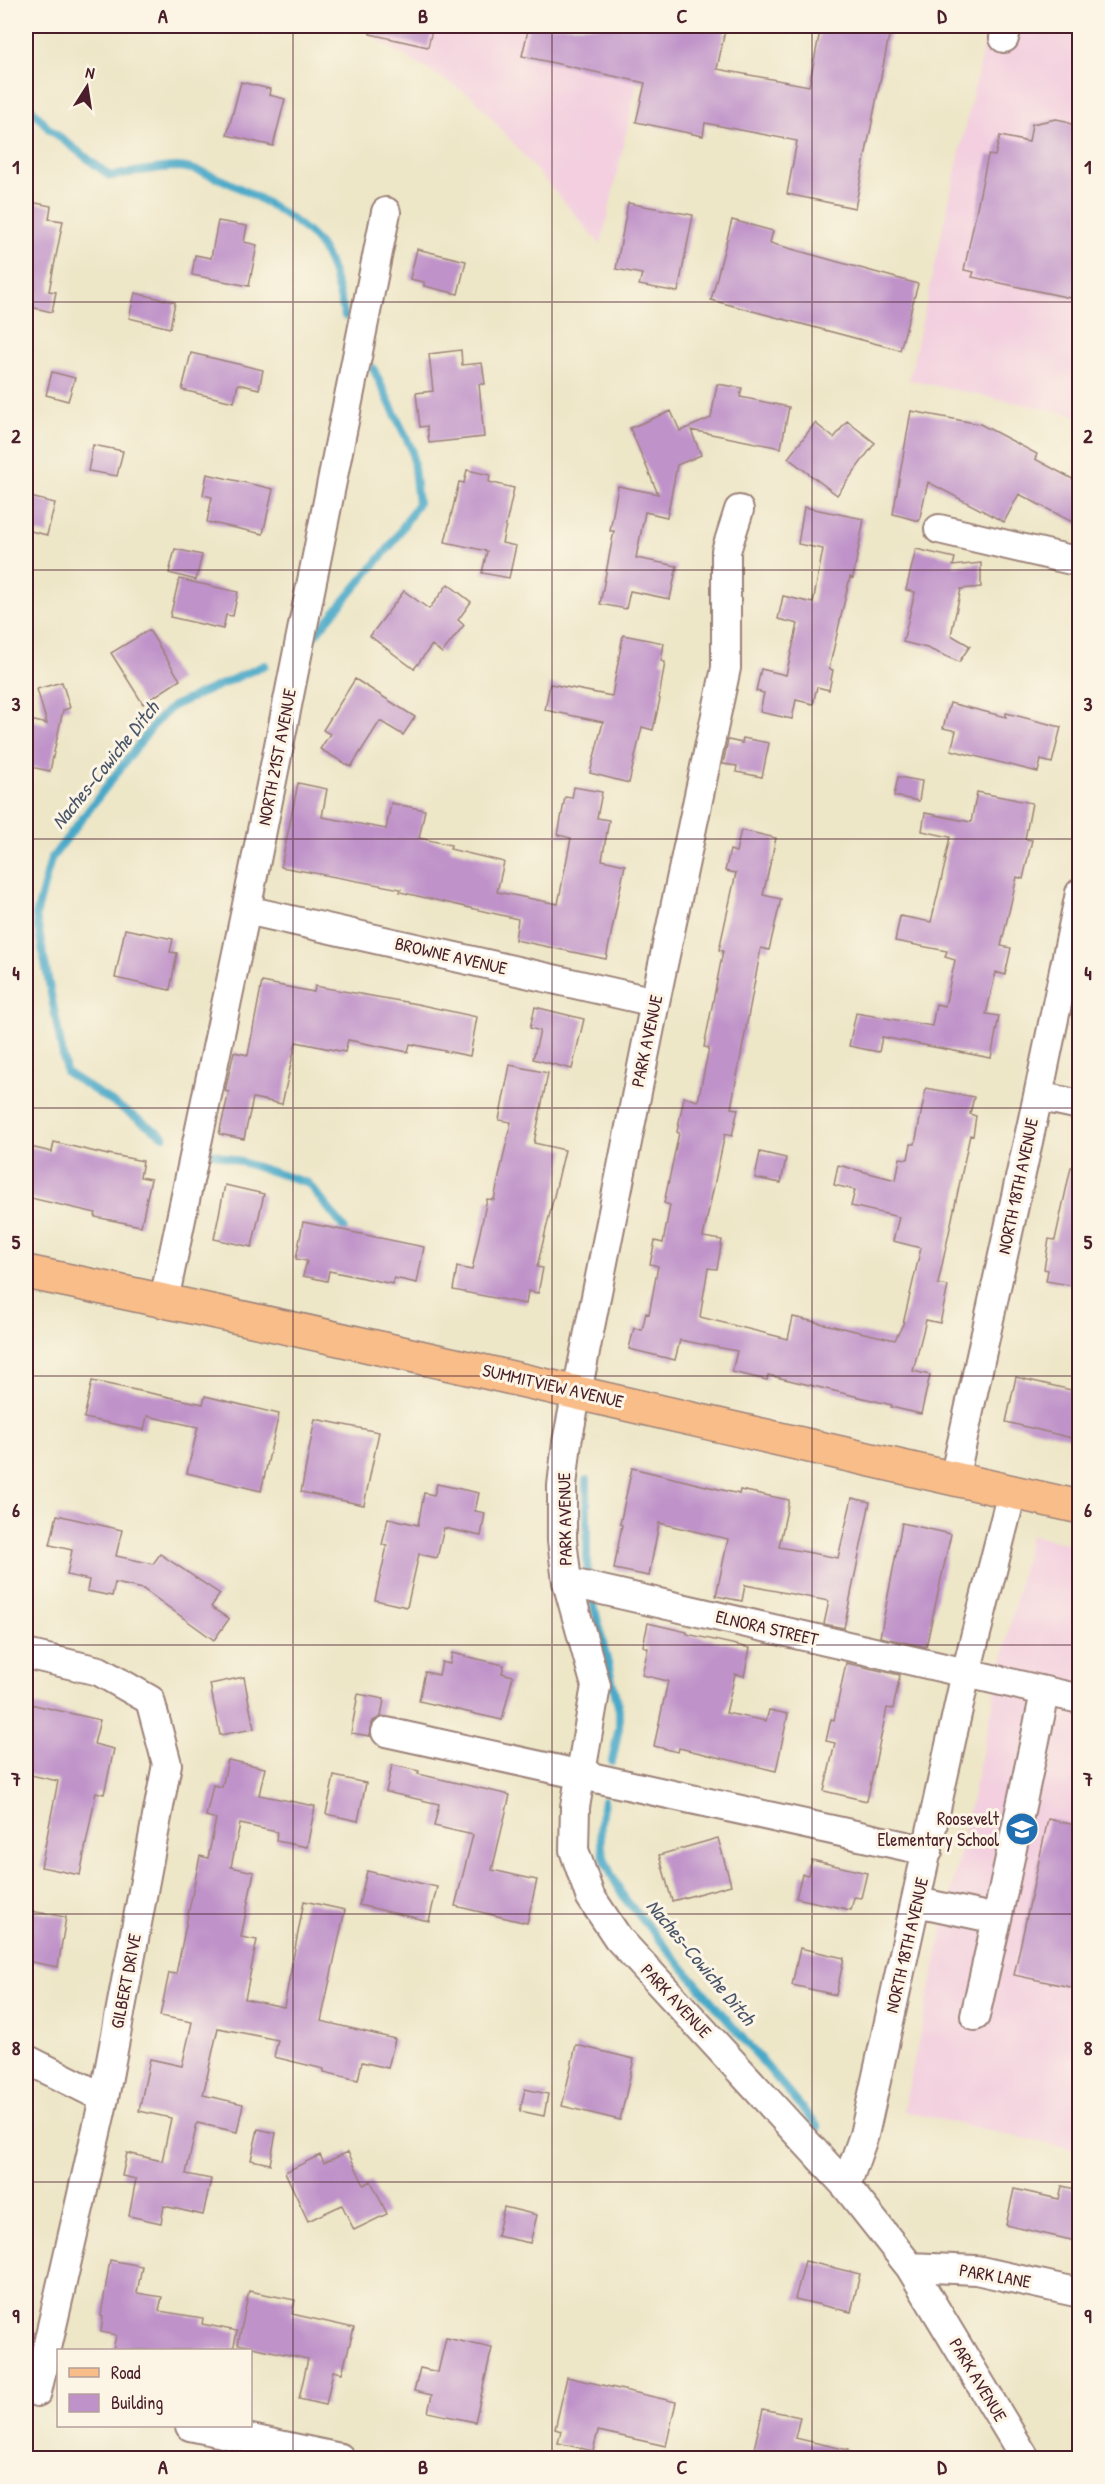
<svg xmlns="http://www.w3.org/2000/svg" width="1105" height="2484" font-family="'Patrick Hand',sans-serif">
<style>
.built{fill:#f3cfdf}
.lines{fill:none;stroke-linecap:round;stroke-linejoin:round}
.stream{stroke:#49a9c8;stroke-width:8}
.building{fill:#bf93c9}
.minor-casing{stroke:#9c8279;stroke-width:32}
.major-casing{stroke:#9c8279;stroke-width:36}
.minor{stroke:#fff;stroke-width:28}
.major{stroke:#f8bd89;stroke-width:33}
.grid{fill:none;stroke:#4a1f2b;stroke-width:1.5;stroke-opacity:0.55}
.labels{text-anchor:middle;stroke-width:6;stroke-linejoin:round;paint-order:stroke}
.street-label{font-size:18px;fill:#4a1f2b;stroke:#fcf5e5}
.poi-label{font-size:18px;fill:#4a1f2b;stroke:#fcf5e5;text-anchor:end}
.water-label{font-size:20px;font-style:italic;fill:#4a566a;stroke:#fcf5e5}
.neatline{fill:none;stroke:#4a1f2b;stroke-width:2}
.grid-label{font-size:20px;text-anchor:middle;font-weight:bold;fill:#4a1f2b}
</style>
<rect width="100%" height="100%" fill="#fcf5e5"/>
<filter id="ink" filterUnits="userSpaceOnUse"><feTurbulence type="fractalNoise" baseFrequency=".0167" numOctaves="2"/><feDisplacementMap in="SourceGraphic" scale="12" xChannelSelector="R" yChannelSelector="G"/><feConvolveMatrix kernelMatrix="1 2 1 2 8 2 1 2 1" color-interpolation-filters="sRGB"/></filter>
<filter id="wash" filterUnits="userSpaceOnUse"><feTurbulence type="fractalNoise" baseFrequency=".008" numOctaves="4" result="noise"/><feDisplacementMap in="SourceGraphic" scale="24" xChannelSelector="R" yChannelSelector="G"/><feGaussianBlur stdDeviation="1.35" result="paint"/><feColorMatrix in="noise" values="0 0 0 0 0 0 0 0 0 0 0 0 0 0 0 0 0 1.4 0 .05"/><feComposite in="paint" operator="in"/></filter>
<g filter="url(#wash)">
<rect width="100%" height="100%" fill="#ede6c7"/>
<path class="built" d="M355 26H650L601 245 473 97Z
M988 26H1079V416L909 380Z
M1030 1535 1079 1546V2151L903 2111Z"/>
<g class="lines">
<path class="stream" d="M26 102 48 128 110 176C132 173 156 167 178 167 212 168 298 216 318 243 333 263 338 292 345 316
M315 635 392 544 418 503 412 450 373 368
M164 1136 66 1072 36 916 51 859 156 722 173 706 265 665
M213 1153 308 1183 344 1228
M587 1480V1564L589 1581
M591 1593 619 1710V1727L612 1762
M604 1801C595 1846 603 1861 625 1899L818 2127"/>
</g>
<g id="blocks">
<path class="building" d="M371 26H433L428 47 370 34Z
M529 26H726L717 69 809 86 821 26H891L855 208 787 194 797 141 705 123 703 136 636 122 645 83 522 56Z
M241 82 270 89 269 95 285 99 273 146 227 135Z
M1056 119 1066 121 1080 130V300L972 277 974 272 964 270 988 155 995 156 1000 136 1029 142 1032 124Z
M26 201 51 206 49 219 63 221 49 291 56 292 52 312 26 306Z
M628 203 693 215 678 292 639 285 642 274 616 269Z
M732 220 773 231 770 243 918 284 900 350 711 300Z
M218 221 247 226 244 242 257 245 249 286 192 275 195 255 211 258Z
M417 249 466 261 458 294 424 286V282L410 279Z
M135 293 175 302 170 328 129 318Z
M461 350 462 365 482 363 485 384H479L484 437 429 443 427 426 420 427 416 393 433 391 429 354Z
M191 353 263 370 259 389 238 384 234 402 182 390Z
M52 372 75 378 68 401 46 395Z
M717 384 742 388 740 397 789 407 781 448 691 430 701 455 677 465 667 517 645 512 636 558 677 566 670 599 630 591 626 609 600 604 614 531H610L618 486 658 494 630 428 671 411 680 431 711 418Z
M911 411 980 424 1037 454 1035 459 1080 483V526L1019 494 1004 522 928 482 919 521 893 514Z
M847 421 875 443 837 495 788 458 815 423 834 438Z
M93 445 123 451 117 476 88 471Z
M467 470 490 475 489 482 514 488 502 543 516 546 509 578 482 573 487 551 445 542 459 482 464 483Z
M207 474 273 489 263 534 207 522 212 497 203 495Z
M26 496 55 503 47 535 26 530Z
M804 507 864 519 853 578 850 577 829 669 833 670 829 690 817 687 813 704 796 700 792 719 760 712 764 693 756 691 761 669 786 675 798 624 778 619 783 596 813 603 823 549 798 544Z
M175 549 202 555 196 580 169 573Z
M916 549 955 558 953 566 981 563V587L961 589 951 635 970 646 959 662 927 648 903 642 915 592 906 590Z
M179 579 238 592 233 616 226 615 223 629 170 617Z
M448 584 471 602 458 620 464 625 442 653 432 645 414 669 370 636 404 591 429 609Z
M149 630 180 680 143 704 111 653Z
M623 635 664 643 661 661 665 662 659 698 660 699 653 730 642 727 629 783 590 773 603 722 545 710 550 684 612 696Z
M355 679 415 717 403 735 380 721 351 767 320 749 330 734 323 730Z
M62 682 70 708 63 710 50 771 26 766V719L47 724 37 689Z
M950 703 1006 717V713L1061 727 1052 763 1041 760 1038 772 951 750 956 731 943 728Z
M743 738 769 743 762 777 736 772 737 766 723 764 728 740 742 743Z
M898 777 922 781 919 801 894 796Z
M298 783 327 789 322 817 386 829 391 803 425 810 419 838 451 845 450 849 504 862 497 892 558 904 571 838 558 835 565 797 572 798 574 787 602 792 597 818 609 820 602 860 625 865 606 959 515 940 518 919 400 892 401 889 281 867Z
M977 792 1032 803 1025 839 1032 840 1023 879 1017 877 1001 946 1011 948 1005 975 996 972 986 1014 999 1016 991 1058 882 1037 879 1052 849 1046 856 1013 932 1026 936 1004 945 1006 955 960 945 957 947 951 895 941 900 916 931 922 946 860H945L950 837 922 831 925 813 971 822Z
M741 830 776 838 763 895 781 899 769 950 761 948 731 1108 738 1109 732 1136 725 1134 703 1237 722 1240 717 1269 708 1268 700 1317 788 1339 793 1317 895 1340 903 1324 921 1248 893 1241 899 1217 851 1206 855 1190 834 1185 838 1165 896 1180 900 1158 908 1159 911 1144H915L926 1088 974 1097 970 1114 976 1116 973 1136 970 1135 938 1284 948 1286 940 1323 926 1320 913 1371 930 1375 921 1414 891 1407 892 1405 768 1375 767 1380 732 1372 737 1351 680 1340 675 1360 629 1349 634 1328 642 1330 646 1313 649 1314 658 1266 650 1264 655 1241 663 1243 670 1205 664 1203 679 1133 677 1132 684 1097 698 1101 709 1048 704 1047 723 951 719 950 736 873 725 871 730 850 736 852Z
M125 929 173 939 170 952 177 953 170 990 115 978Z
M262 982 314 992 315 986 417 1004 477 1017 470 1056 410 1044 408 1052 348 1040 345 1052 296 1042 282 1104 253 1098 244 1139 219 1134 229 1092 225 1091 234 1052 248 1055Z
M535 1007 584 1019 572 1069 533 1059 540 1031 530 1028Z
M510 1065 548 1073 534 1143 565 1150 537 1267 543 1268 538 1293 528 1291 526 1304 453 1290 457 1267 472 1270 487 1199 494 1200 511 1122 499 1120Z
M54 1142 108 1155V1154L143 1161 140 1177 151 1179 141 1226 95 1217 96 1213 26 1197V1146L52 1152Z
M760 1152 786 1158 781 1183 755 1178Z
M1071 1167H1080V1261L1075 1286 1046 1281 1048 1270 1044 1269 1049 1239 1055 1240Z
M225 1185 264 1194 252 1247 214 1239Z
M303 1222 424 1247 417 1283 394 1278 393 1284 329 1271 327 1281 303 1276 307 1261 296 1259Z
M1016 1377 1080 1392V1440L1006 1422Z
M92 1381 203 1404 205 1396 279 1414 261 1491 187 1473 198 1427 147 1416 144 1430 84 1418Z
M315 1419 379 1432 364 1505 301 1492Z
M632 1468 739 1494 740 1490 789 1500 779 1547 838 1558 852 1498 870 1502 844 1628 824 1624 829 1601 745 1585 742 1601 716 1596 728 1539 659 1523 649 1576 614 1569 622 1525 620 1524Z
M437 1484 479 1493 475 1511 485 1513 481 1536 444 1528 437 1558 419 1554 407 1607 375 1600 387 1546 382 1545 388 1518 418 1525 424 1493 434 1495Z
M57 1515 122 1530 116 1556 153 1564 160 1554 220 1594 211 1607 229 1619 214 1640 143 1589 115 1583 112 1596 87 1591 89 1580 67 1575 72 1550 50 1545Z
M902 1523 951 1534 926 1647 880 1637Z
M648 1623 687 1632V1634L750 1648 744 1676 735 1674 726 1713 766 1721 769 1710 788 1714 776 1771 679 1748 678 1752 654 1746 668 1681 642 1675 648 1648 643 1646Z
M452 1653 504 1665 502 1673 513 1676 502 1720 419 1701 425 1672 439 1675 442 1662 450 1664Z
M846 1663 900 1675 893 1709 887 1708 867 1801 824 1791 835 1743 826 1741 831 1719 834 1720Z
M244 1677 254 1729 220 1735 210 1684Z
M358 1694 384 1699 381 1717 373 1721 370 1728V1736L351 1733Z
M26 1703 100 1720 94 1744 114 1749 104 1794 96 1792 80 1875 41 1867 58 1781 26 1774Z
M228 1760 265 1768 259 1795 315 1806 307 1847 276 1841 277 1832 240 1824 231 1867 254 1872 241 1937 257 1940 245 1999 284 2007 304 1901 345 1910 321 2021 395 2039 388 2068 362 2062 358 2080 324 2072V2069L274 2057 278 2040 218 2028 203 2095 243 2104 237 2132 197 2123 186 2174 211 2179 203 2215 164 2206 161 2223 129 2216 136 2179 122 2176 127 2153 162 2161 171 2118 139 2111 150 2059 182 2066 192 2022 160 2016 169 1973 176 1974 200 1856 208 1858 216 1819 206 1816 213 1785 222 1787Z
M392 1765 419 1771 418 1774 510 1795 492 1870 537 1880 527 1923 455 1906 473 1835 434 1826 439 1804 386 1792Z
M334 1776 366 1783 358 1821 326 1814Z
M1048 1819 1080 1826V1989L1014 1975Z
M718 1838 731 1885 672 1901 659 1855Z
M812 1860 867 1873 861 1898 854 1897 851 1910 796 1898 802 1874 808 1875Z
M367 1871 437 1887 429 1921 359 1905Z
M30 1911 66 1917 58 1967 26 1961V1936Z
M800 1948 844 1958 836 1995 792 1985Z
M576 2045 634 2059 620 2120 562 2106Z
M525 2089 548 2094 544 2116 520 2111Z
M258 2129 276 2133 270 2164 251 2160Z
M348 2152 364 2185 371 2181 387 2214 354 2230 342 2205 308 2221 285 2172 320 2155 324 2163Z
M1062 2186 1080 2190V2242L1006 2225 1014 2189 1059 2199Z
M504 2207 537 2215 530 2243 497 2236Z
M110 2260 142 2266 137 2293 162 2297 159 2311 203 2318 202 2324 237 2331 233 2350H113L116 2335 101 2332 103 2317 101 2316Z
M805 2261 860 2274 851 2312 795 2299Z
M249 2291 295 2300 292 2314 354 2328 342 2373 333 2371 326 2405 299 2399 308 2359 238 2344Z
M446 2338 492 2348 475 2422 428 2412 432 2395 414 2391 420 2368 438 2372Z
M567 2377 676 2402 666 2446 598 2431 593 2451 558 2443 561 2431 555 2429Z
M763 2409 800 2417 795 2438 848 2450V2458H752Z"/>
</g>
</g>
<g filter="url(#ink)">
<use href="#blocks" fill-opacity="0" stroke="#9c8279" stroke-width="1.5"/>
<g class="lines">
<g class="minor-casing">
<path id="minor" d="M1004 38 1007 26
M739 510 726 551V668L655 1002 567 1442 562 1486V1540L567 1582 596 1686 575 1807 574 1850 590 1896 618 1938 846 2186 910 2267 1025 2458
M939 529 1080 562
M246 910 655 1002
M1038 1096 1080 1105
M164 1300 246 910 386 212
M954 1479 1038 1096 1080 893
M567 1582 1080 1699
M26 1654 99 1671 150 1700 167 1764 104 2098 37 2392
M386 1732 928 1851
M917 1902 997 1919 1045 1693
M975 2016 997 1919
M26 2059 104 2098
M846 2186 864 2135 966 1673 1012 1492
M910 2267 976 2270 1080 2293
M190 2426 340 2458"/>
</g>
<g class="major-casing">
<path id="major" d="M26 1272C378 1344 728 1429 1080 1507"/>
</g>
<use href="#minor" class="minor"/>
<use href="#major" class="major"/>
</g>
</g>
<path class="grid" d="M293 26V2458M552 26V2458M812 26V2458M26 302H1080M26 570H1080M26 839H1080M26 1108H1080M26 1376H1080M26 1645H1080M26 1914H1080M26 2182H1080"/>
<defs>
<g id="school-disc" transform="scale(1.725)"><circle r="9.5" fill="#1f6fb2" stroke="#fcf5e5"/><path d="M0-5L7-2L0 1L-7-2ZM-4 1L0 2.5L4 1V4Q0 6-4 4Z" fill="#fff"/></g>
</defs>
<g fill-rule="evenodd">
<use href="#school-disc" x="1022" y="1829"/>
</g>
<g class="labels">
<g class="street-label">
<text transform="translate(277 757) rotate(-79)" y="6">NORTH 21ST AVENUE</text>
<text transform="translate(451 956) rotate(13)" y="6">BROWNE AVENUE</text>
<text transform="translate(647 1041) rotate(-78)" y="6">PARK AVENUE</text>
<text transform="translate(1018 1186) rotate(-78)" y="6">NORTH 18TH AVENUE</text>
<text transform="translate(553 1386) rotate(13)" y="6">SUMMITVIEW AVENUE</text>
<text transform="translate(565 1519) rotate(-91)" y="6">PARK AVENUE</text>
<text transform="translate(767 1628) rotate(13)" y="6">ELNORA STREET</text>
<text transform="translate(907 1945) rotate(-77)" y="6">NORTH 18TH AVENUE</text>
<text transform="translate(126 1981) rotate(-79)" y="6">GILBERT DRIVE</text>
<text transform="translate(676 2001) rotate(47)" y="6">PARK AVENUE</text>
<text transform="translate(995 2276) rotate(10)" y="6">PARK LANE</text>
<text transform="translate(978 2380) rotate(59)" y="6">PARK AVENUE</text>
</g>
<g class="poi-label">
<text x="999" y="1825">Roosevelt<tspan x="999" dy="21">Elementary School</tspan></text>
</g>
<g class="water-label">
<text transform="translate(105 765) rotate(-51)" y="7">Naches-Cowiche Ditch</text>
<text transform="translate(701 1962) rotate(50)" y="7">Naches-Cowiche Ditch</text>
</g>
</g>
<rect width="1105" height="2484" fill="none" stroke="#fcf5e5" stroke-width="66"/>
<rect x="57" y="2349" width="195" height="78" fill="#fcf5e5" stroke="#b59f9b" stroke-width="1.5"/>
<rect x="69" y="2368" width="30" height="9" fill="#f8bd89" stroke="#b59f9b" stroke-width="1.5"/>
<text x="111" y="2379" font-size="18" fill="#4a1f2b">Road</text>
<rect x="69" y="2394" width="30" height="18" fill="#bf93c9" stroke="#b59f9b" stroke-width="1.5"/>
<text x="111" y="2409" font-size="18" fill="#4a1f2b">Building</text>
<g transform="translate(87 87) rotate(12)" stroke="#fcf5e5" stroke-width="4.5" paint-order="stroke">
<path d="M0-4.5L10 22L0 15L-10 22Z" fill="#4a1f2b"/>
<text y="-9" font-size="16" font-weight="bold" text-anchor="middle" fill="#4a1f2b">N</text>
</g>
<rect x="33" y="33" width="1039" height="2418" class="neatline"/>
<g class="grid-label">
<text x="163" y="23">A</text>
<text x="423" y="23">B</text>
<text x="682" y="23">C</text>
<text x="942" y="23">D</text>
<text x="16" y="174">1</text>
<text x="1088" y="174">1</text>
<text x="16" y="443">2</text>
<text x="1088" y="443">2</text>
<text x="16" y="711">3</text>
<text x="1088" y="711">3</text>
<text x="16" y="980">4</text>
<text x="1088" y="980">4</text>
<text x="16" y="1249">5</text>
<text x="1088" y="1249">5</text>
<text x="16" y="1517">6</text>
<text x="1088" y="1517">6</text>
<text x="16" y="1786">7</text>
<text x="1088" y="1786">7</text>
<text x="16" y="2055">8</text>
<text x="1088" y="2055">8</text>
<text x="16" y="2323">9</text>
<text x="1088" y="2323">9</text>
<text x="163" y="2474">A</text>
<text x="423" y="2474">B</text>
<text x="682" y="2474">C</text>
<text x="942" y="2474">D</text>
</g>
</svg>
